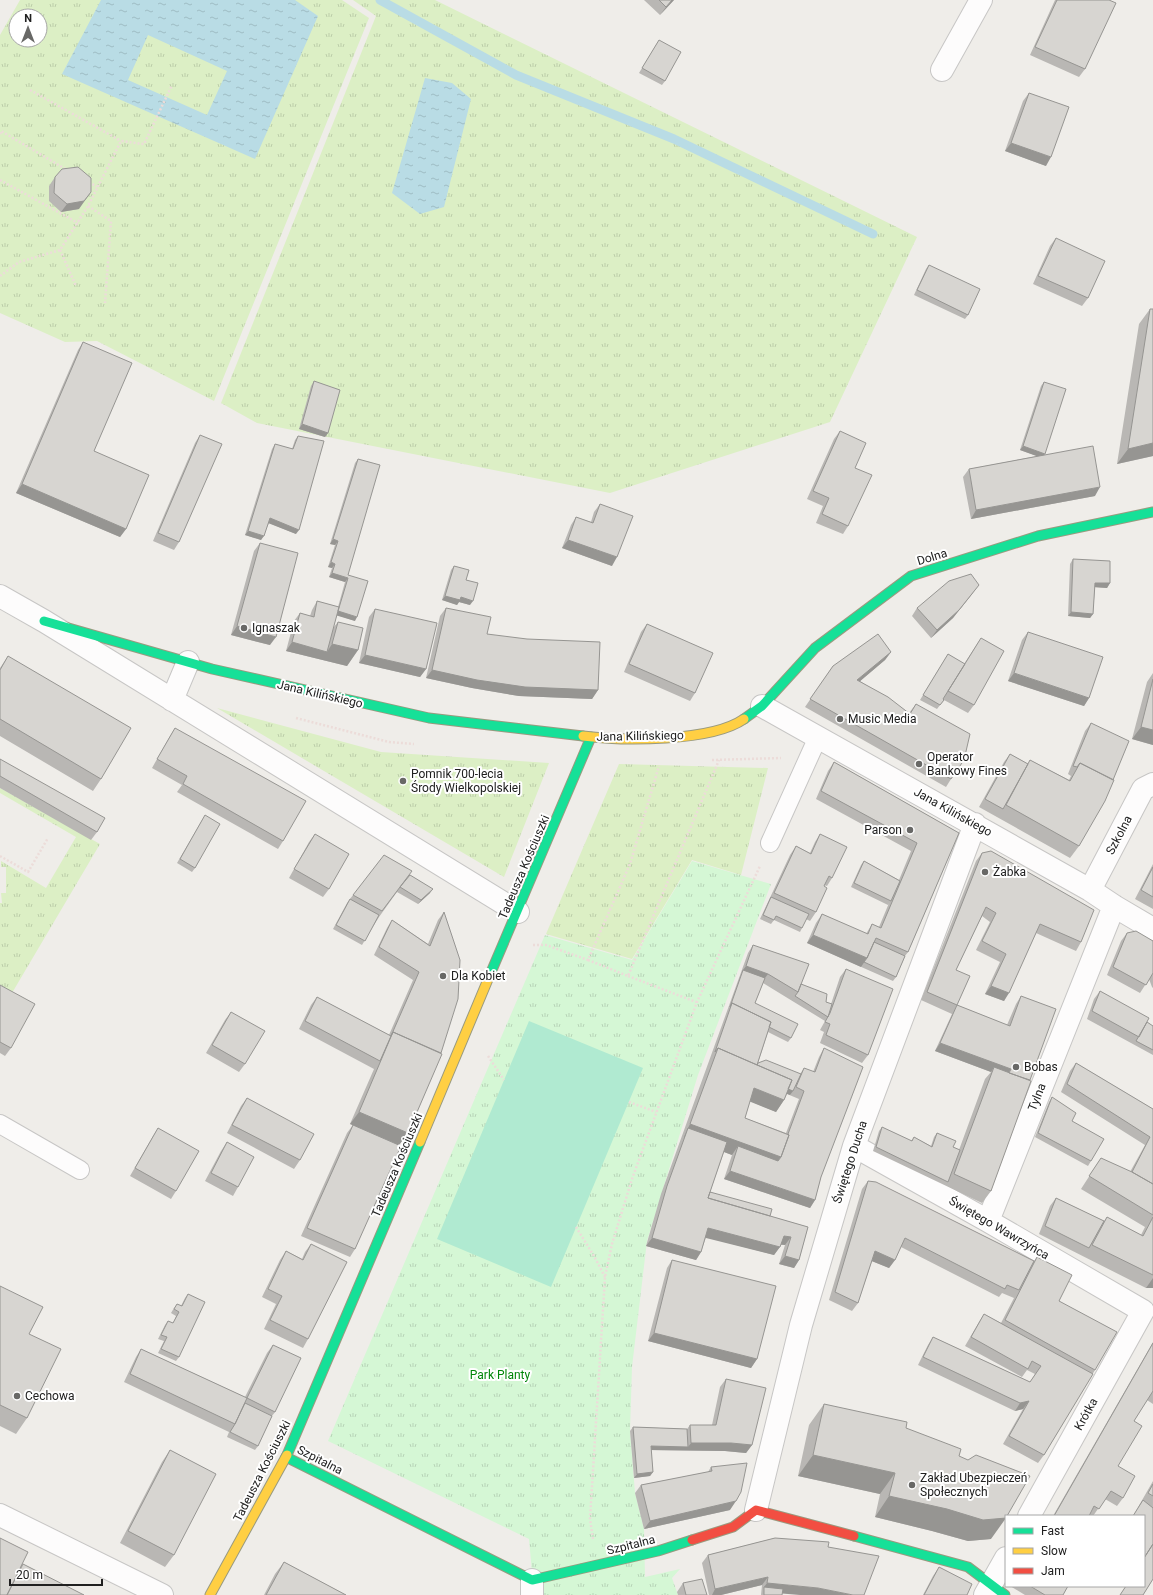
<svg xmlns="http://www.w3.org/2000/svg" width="1153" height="1595" font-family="Roboto,sans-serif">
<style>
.grass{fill:url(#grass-tufts);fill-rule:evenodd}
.park{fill:url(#park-tufts)}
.pitch{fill:#b0ead1}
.water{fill:url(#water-ripples);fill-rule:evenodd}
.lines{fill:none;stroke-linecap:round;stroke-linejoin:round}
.stream{stroke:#b9dce5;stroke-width:9}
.lane-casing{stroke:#c7c6c5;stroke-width:20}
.street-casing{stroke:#c7c6c5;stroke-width:24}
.fast-casing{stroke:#999a7f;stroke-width:11}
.slow-casing{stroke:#999a7f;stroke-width:11}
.jam-casing{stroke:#999a7f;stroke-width:11}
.path{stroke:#ecdcd9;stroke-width:2.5;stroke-dasharray:2 2;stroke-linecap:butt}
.lane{stroke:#fdfcfc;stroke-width:18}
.street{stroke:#fdfcfc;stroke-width:22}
.fast{stroke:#16e098;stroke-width:9}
.slow{stroke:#ffcf43;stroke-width:9}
.jam{stroke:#f24e42;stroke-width:9}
.wall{fill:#b9b7b4;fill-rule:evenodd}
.shaded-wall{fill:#969592}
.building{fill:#d7d5d1;stroke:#969592}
.poi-dot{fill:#686866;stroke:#fff;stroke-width:1.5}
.labels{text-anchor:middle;stroke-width:4;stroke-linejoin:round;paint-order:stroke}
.street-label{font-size:12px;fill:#202020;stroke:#fff}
.poi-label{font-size:12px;fill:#202020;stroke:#fff;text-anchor:start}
.park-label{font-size:12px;fill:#02860a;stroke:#fff}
</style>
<defs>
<pattern id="grass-tufts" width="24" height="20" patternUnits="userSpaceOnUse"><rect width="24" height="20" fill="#dcefc5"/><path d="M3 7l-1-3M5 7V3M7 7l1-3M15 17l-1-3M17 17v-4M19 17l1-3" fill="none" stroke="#bccda9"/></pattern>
<pattern id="park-tufts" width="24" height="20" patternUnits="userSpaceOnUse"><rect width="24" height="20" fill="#d5f7d5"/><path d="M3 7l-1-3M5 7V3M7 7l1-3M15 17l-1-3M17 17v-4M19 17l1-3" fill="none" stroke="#b7d3b7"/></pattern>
<pattern id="water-ripples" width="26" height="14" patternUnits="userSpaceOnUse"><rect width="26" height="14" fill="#b9dce5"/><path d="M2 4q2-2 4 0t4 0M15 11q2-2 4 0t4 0" fill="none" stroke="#9fbcc4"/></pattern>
</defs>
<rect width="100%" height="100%" fill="#efede9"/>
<path class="grass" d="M20 0H342L369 18 214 401 97 341 65 342 0 313V35ZM16 16H40V40H16Z
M353 0H435L917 237 830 422 610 493 257 423 221 403 376 16Z
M217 708 381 752 549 763 504 877Z
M619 764 768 768 741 875 692 860 632 959 546 934Z
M0 788 100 844 12 993 0 985V903H2L1 893H6V867H1V861L46 888 76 837 0 793Z"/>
<path class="park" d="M692 861 771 884 698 1075 647 1241 632 1367 630 1431 635 1493 644 1529 645 1577 680 1569 672 1578 678 1595H534L529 1539 328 1441 545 935 632 960Z"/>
<path class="pitch" d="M529 1021 643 1068 551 1287 437 1239Z"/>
<path class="water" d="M101 0H295L318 16 255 159 62 74ZM148 35 227 71 207 115 128 80Z
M425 78 452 83 471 99 444 207 420 214 392 193Z"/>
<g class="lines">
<path class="stream" d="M380 0 516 75 674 139 873 234"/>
<g class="lane-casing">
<path id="lane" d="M770 843 818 737
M0 1124 80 1170"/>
</g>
<g class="street-casing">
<path id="street" d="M942 70 981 0
M0 596 44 621 518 912
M172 700 188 662
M762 706 1090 890 1114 906 1153 929
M1090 890 1143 789 1153 784
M854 1146 988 1221 1143 1311
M988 1221 1114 906
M756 1510 801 1325 854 1146 975 824
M0 1515 162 1595
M1029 1516 1143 1311
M532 1580V1595
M985 1595 1006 1558"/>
</g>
<g class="fast-casing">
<path id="fast" d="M44 621 212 669 429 718 583 736
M744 719 762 706 815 648 911 576 1038 536 1153 512
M489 977 591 737
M287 1455 420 1142
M286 1457 532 1580 658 1551 692 1540
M854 1536 968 1567 1005 1595"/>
</g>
<g class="slow-casing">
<path id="slow" d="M583 736C623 741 711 742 744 719
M420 1142 489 977
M210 1595 287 1455"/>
</g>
<g class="jam-casing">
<path id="jam" d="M692 1540 733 1527 756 1510 854 1536"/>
</g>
<path class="path" d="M30 90 121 141
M0 134 1 131 67 170
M0 180 78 223
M89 182 97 187
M88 206 111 221 105 303
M60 250 76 286
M0 276 19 262 60 250 88 206 121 141 144 144 172 85
M296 718 389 742 414 744
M712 760 781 758
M0 856 28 872 48 838
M533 945H546L588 960 630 864 659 766
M588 960 628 976 719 760
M628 976 696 1002
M488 1056 504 1080
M629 1102 656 1112
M576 1227 594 1256 605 1277
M593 1539 590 1519 605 1277 612 1244 632 1179 697 1002 760 866"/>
<use href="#lane" class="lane"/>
<use href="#street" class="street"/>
<use href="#fast" class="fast"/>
<use href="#slow" class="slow"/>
<use href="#jam" class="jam"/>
</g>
<path class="wall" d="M644 0H674L660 15Z
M1055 0H1109L1085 69 1079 77 1030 55Z
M659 40 665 81 662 85 639 73Z
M1029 93 1046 166 1005 151 1023 101Z
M55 177 79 209 61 212 49 201V186Z
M1056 238 1088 298 1082 306 1033 284 1050 246Z
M929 265 968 315 965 319 914 295 926 269Z
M1150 309H1153V456L1117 464 1139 324Z
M83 342 94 451 126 529 120 537 16 493 78 350Z
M314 381 328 433 325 437 299 429 311 386Z
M1044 382V455L1095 496 971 519 963 477 969 469 1037 456 1020 450 1041 386Z
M840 431 848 526 843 534 816 523 823 506 807 499 834 439Z
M200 435 179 542 174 550 153 541 195 443Z
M298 436 296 534 269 523 261 540 245 535 272 449 275 444 292 449 295 440Z
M358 459 348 575 355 621 337 615 333 628 338 622 358 650 347 666 286 651 294 621 300 613 310 616 312 610 317 601 338 607 345 582 329 577 332 568 328 567 335 545 330 544 355 463Z
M600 504 612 566 562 548 571 525 576 517 591 522 594 512Z
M260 543 270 645 231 635 254 551Z
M1073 559 1110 583 1107 588 1095 587 1093 614 1090 618 1068 616 1070 564Z
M454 566 470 605 459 602 457 605 442 600 451 570Z
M973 593 953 618 931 638 912 616 917 608Z
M446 608 487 634 598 690 592 699 519 696 472 688 426 678 440 616Z
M375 609 426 669 420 677 359 663 369 617Z
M647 624 695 693 690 701 624 672 641 632Z
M1028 632 1089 698 1084 706 1008 681 1022 640Z
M981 638 974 705 968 713 944 700 937 709 920 700 948 654 964 664Z
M891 652 885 660 860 681 909 713 916 704 951 779 946 787 805 707 833 666Z
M8 656 101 779 93 791 0 736V668Z
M1153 673V745L1132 739 1147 682Z
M1091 723 1079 846 1070 858 979 807 1004 762 1010 754 1028 764 1030 760 1069 780 1071 776 1068 774 1085 731Z
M175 728 283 841 278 849 177 792 182 785 152 768 170 736Z
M0 759 97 832 91 840 0 788Z
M834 762 959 833 908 952 905 956 896 977 893 981 807 943 816 923 822 914 866 934 872 924 879 927 889 903 888 905 851 887 861 865 864 861 899 880 911 851 816 799 828 771Z
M205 815 195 868 192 872 177 863Z
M315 834 329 889 323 897 289 878 309 842Z
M820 834 832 878 827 886 824 885 816 912 810 921 806 919 802 928 800 932 774 920 771 924 760 919 790 855 796 846 810 853 815 842Z
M982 853 1081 942 1076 951 1036 933 1004 1001 985 994 1000 962 976 950 990 922 982 916 956 970 957 1005 1007 1025 1016 1004 1021 996 1030 1080 991 1191 982 1203 873 1151 879 1131 882 1127 911 1141 914 1137 931 1146 934 1137 937 1133 953 1147 959 1150 985 1079 991 1072 935 1051 952 1014 921 1000 976 861Z
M1153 864V909L1135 899Z
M410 875 430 893 418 904 397 892 379 917 362 945 333 929 347 903 353 895Z
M444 912 408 1133 399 1145 355 1249 350 1257 301 1236 347 1133 353 1125 350 1124 374 1069 299 1029 311 1005 317 997 389 1035 413 980 374 955 387 928 392 920 428 944 438 920Z
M1127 933 1153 941V988L1152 987 1149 979 1140 993 1107 975 1121 941Z
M753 945 801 984 826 1002 831 1004 840 977 846 969 868 1055 862 1063 820 1043 824 1032 820 1030 825 1021 763 983 755 1003 791 1038 788 1042 768 1032 758 1063 800 1074 804 1068 813 1072 819 1057 824 1048 821 1177 815 1200 810 1208 724 1179 732 1155 724 1152 710 1192 770 1216 808 1227 799 1260 794 1268 779 1264 785 1245H781L774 1255 706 1237 701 1252 696 1260 646 1246 661 1194 748 953ZM787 1094 799 1099 786 1133 745 1118 750 1101 776 1112 784 1100Z
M0 985 11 1048 5 1056 0 1053Z
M1100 991 1147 1022 1153 1026V1055L1087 1019 1094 999Z
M231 1012 245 1064 239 1072 206 1053 225 1020Z
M1076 1063 1153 1109V1288H1146L1039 1234 1050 1206 1056 1198 1104 1221 1107 1217 1141 1235 1145 1227 1081 1189 1101 1158 1130 1172 1145 1145 1061 1092 1070 1071Z
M1052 1097 1072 1121 1091 1161 1088 1166 1035 1137 1049 1102Z
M247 1098 300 1160 294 1169 227 1133 241 1106Z
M158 1128 176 1191 171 1199 130 1176 153 1136Z
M227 1142 238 1187 233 1196 205 1181 221 1151Z
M868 1181 1034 1261 1037 1257 1095 1370 1044 1455 1038 1463 1003 1444 1023 1409 1015 1411 918 1365 928 1345 933 1337 1030 1382 1035 1374 1027 1370 1022 1377 965 1346 979 1322 984 1314 1001 1323 1014 1298 1002 1293 999 1297 901 1247 895 1260 889 1268 872 1261 858 1303 852 1311 829 1300 862 1189Z
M311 1244 308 1339 303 1348 264 1329 276 1304 262 1297 280 1260 286 1251 302 1259 305 1252Z
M672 1260 757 1359 751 1368 648 1341 667 1268Z
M0 1286 29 1334 27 1418 16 1434 0 1426Z
M188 1294 179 1357 176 1361 158 1353 164 1341 158 1339 165 1325 168 1321 173 1323 176 1316 171 1313 174 1308 177 1304 181 1306 185 1298Z
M1153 1342V1404L1147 1400 1134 1421 1118 1466 1123 1498 1117 1506 1105 1499 1093 1516H1091L1089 1515V1516H1053Z
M273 1345 275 1412 272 1416 258 1446 255 1450 227 1437 229 1432 124 1382 136 1357 141 1349 245 1397 267 1353Z
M726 1379 752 1445 746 1453 725 1451 651 1450 653 1472 650 1476 634 1478 630 1431 633 1427 687 1429 690 1425H712L720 1387Z
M824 1404 906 1428 959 1456 991 1539 968 1541 932 1531 875 1517 880 1494 798 1476 809 1425Z
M170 1450 174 1555 165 1567 120 1543 162 1462Z
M711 1467 730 1510 644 1529 635 1493 641 1485 708 1472Z
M1153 1481V1579L1143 1595H1120L1126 1586H1144V1516H1133Z
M775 1538 782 1595H761L762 1585 721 1595H709L702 1563 708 1555Z
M284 1562 346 1595H264L275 1574Z
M939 1567 967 1595H923L933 1576Z
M683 1583 707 1595H678L677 1592Z
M1010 1586H1068L1063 1595H1025Z"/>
<path class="shaded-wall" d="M672 0H674L660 15 666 7Z
M1011 143 1051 157 1046 166 1005 151Z
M91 192 79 209 61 212 67 204Z
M302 424 328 433 325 437 299 429Z
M1153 443V456L1117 464 1128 449Z
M1023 446 1045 454 1042 458 1020 450Z
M22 484 126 529 120 537 16 493Z
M1100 487 1095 496 971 519 976 510Z
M270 518 299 530 296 534 268 523Z
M248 531 264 536 261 540 245 535Z
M333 539 338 541 335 545 330 544Z
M568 540 617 557 612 566 562 548Z
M331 562 335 564 332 568 328 567Z
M332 573 348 578 345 582 329 577Z
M1095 583H1110L1107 588 1092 587Z
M979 585 953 618 931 638 937 630Z
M445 596 461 597 473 601 470 605 459 602 457 605 442 600Z
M338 611 357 617 355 621 335 615Z
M1071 612 1093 614 1090 618 1068 616Z
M237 626 276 637 270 645 231 635Z
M292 642 327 652 332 644 358 650 347 666 286 651Z
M891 652 885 660 852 688 857 680Z
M365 655 426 669 420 677 359 663Z
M432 670 598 690 592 699 519 696 472 688 426 678Z
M1014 673 1089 698 1084 706 1008 681Z
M1141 727 1153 730V745L1132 739Z
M433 889 430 893 418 904 421 900Z
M813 935 867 958 861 967 807 943Z
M746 966 768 974 762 982 743 970Z
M991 986 1009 993 1004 1001 985 994Z
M940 1043 1011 1069 1005 1077 994 1067 991 1072 935 1051Z
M753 1075 793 1091 790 1095 750 1079Z
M754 1088 784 1100 776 1112 746 1100Z
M359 1112 408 1133 399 1145 350 1124Z
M690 1124 781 1157 772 1169 738 1146 732 1155 684 1137 688 1128Z
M730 1171 815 1200 810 1208 724 1179Z
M708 1228 780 1247 774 1255 702 1237Z
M784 1236 791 1237 785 1245 778 1244Z
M652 1238 701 1252 696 1260 646 1246Z
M875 1251 895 1260 889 1268 869 1260Z
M785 1256 799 1260 794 1268 779 1264Z
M1153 1278V1288H1146Z
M654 1333 757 1359 751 1368 648 1341Z
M1029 1401 1023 1409 1015 1411 1020 1403Z
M691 1443H731L752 1445 746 1453 725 1451 648 1450 651 1446 688 1447Z
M813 1455 895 1473 880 1494 798 1476Z
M653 1472 650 1476 634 1478 637 1474Z
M889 1496 1006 1518 991 1539 968 1541 932 1531 875 1517Z
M736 1501 730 1510 644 1529 650 1521Z
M768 1577 762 1585 721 1595H712L715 1589Z
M767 1583 818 1588 853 1595H800L764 1592V1587Z"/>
<path class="building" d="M659 0H672L666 7Z
M1057 0H1109L1116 3 1085 69 1035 47Z
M659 40 681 52 665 81 642 68Z
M1029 93 1069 107 1051 157 1011 143Z
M78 167 91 178V192L84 201 67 204 54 193 55 177 62 169Z
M1056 238 1105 261 1088 298 1038 276Z
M929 265 980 289 968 315 917 290Z
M1150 309H1153V443L1128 449Z
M83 342 132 363 94 451 149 475 126 529 22 484Z
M314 381 340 390 328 433 302 424Z
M1044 382 1066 389 1045 454 1023 446Z
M840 431 866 443 855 468 872 475 848 526 822 514 829 498 813 491Z
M200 435 222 444 179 542 158 533Z
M298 436 324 441 299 530 270 518 264 536 248 531 275 444 293 449Z
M1093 446 1100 487 976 510 969 469Z
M358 459 380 465 348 575 368 581 357 617 338 611 348 578 332 573 335 564 331 562 338 541 333 539Z
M600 504 633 516 617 557 568 540 576 517 593 523Z
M260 543 298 553 276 637 237 626Z
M1073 559 1110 561V583H1095L1093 614 1071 612Z
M454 566 469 570 466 580 478 583 473 601 461 597 460 600 445 596Z
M971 574 979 585 959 610 937 630 917 608 949 581Z
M317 601 339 607 327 652 292 642 300 613 314 617Z
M446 608 491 617 487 634 527 639 600 642 598 690 525 687 477 680 432 670Z
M375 609 437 623 426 669 365 655Z
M338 622 363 628 358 650 332 644Z
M647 624 713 653 695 693 629 664Z
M1028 632 1103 657 1089 698 1014 673Z
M878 634 891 652 857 680 888 697 910 714 916 704 970 734 964 760 951 779 810 699 833 666Z
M981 638 1004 651 974 705 948 691Z
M948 654 965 664 943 699 944 700 940 705 923 695Z
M8 656 131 728 101 779 0 719V670Z
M1153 679V730L1141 727Z
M1091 723 1129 741 1113 780 1080 763 1077 767 1073 766Z
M175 728 306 801 283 841 183 784 187 776 157 759Z
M1010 754 1028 764 1003 809 985 799Z
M0 759 105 818 97 832 0 776Z
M1030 760 1070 781 1080 763 1114 780 1105 801 1079 846 1006 805Z
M834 762 959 833 908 952 876 938 867 958 813 935 822 914 868 934 872 924 881 928 917 843 821 791Z
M205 815 220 824 195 868 180 859Z
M315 834 349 854 329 889 294 869Z
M820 834 847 847 832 878 829 876 824 886 827 888 816 912 774 893 796 846 811 854Z
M991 851 1094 910 1081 942 1040 924 1009 993 991 986 1006 954 982 941 996 913 986 907 956 970 970 976 957 1005 927 992 982 853Z
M384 855 412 871 382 911 353 895Z
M864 861 900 881 891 901 854 883Z
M1153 867V897L1141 890Z
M410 875 433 889 421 900 400 887Z
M771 897 809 914 802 928 776 916 774 920 763 915Z
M350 899 379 915 365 941 336 925Z
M444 912 460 960 458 999 441 1053 393 1032 391 1036 419 972 379 947 392 920 430 946Z
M1136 931 1153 941V973L1146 985 1113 967 1127 933Z
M874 942 905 956 896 977 864 962 867 958Z
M753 945 809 964 798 992 768 974 746 966Z
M846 969 893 989 868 1055 826 1035 830 1024 825 1022 830 1013Z
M743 970 765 978 755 1003 798 1024 791 1038 769 1027 771 1022 732 1003 730 1007Z
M801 984 827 994 826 1002 832 1004 828 1017 795 996 798 992Z
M0 985 35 1004 11 1048 0 1042Z
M1100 991 1149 1018 1139 1037 1092 1011Z
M1021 996 1056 1009 1030 1080 1009 1073 1011 1069 940 1043 957 1005 1010 1026Z
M317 997 391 1036 380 1061 305 1021Z
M732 1003 771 1022 757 1065 718 1048 715 1052Z
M231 1012 265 1031 245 1064 212 1045Z
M1147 1022 1153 1026V1050L1136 1041Z
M393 1032 442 1054 408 1133 359 1112Z
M718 1048 792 1080 784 1100 754 1088 745 1118 789 1135 781 1157 690 1124Z
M824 1048 863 1067 821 1177 815 1200 730 1171 738 1146 778 1161 781 1157 789 1135 788 1134 804 1091 796 1087 804 1068 815 1072Z
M766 1060 801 1074 793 1091 788 1089 792 1080 757 1065 758 1063Z
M1076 1063 1153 1109V1184L1132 1172 1150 1137 1067 1084Z
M994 1067 1031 1081 991 1191 954 1174Z
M1052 1097 1076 1113 1072 1121 1104 1139 1091 1161 1038 1133Z
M247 1098 314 1134 300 1160 232 1125Z
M353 1125 401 1146 355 1249 307 1228Z
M882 1127 912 1141 914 1137 932 1147 937 1133 956 1141 953 1147 960 1150 948 1182 876 1147Z
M158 1128 199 1151 176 1191 135 1168Z
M688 1128 727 1142 708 1198 808 1227 799 1260 785 1256 791 1237 784 1236 780 1247 708 1228 701 1252 652 1238 667 1186Z
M227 1142 254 1157 238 1187 211 1173Z
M1101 1158 1132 1172 1153 1184V1215L1089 1176Z
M868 1181 876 1182 1034 1261 1019 1290 1007 1285 1005 1289 905 1238 895 1260 875 1251 858 1303 835 1292Z
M710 1192 772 1209 770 1216 708 1198Z
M1056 1198 1104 1221 1089 1248 1045 1226Z
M1107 1217 1143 1236 1153 1217V1275L1092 1245Z
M311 1244 347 1262 308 1339 270 1320 282 1296 268 1289 286 1251 303 1260Z
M1037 1257 1072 1275 1059 1301 1117 1332 1095 1370 1005 1320Z
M672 1260 776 1286 757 1359 654 1333Z
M0 1286 43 1307 29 1334 61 1349 27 1418 0 1405Z
M188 1294 205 1302 179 1357 161 1349 167 1337 161 1335 168 1321 173 1323 179 1312 174 1309 177 1304 182 1306Z
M984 1314 1093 1374 1044 1455 1009 1436 1029 1401 1020 1403 923 1357 933 1337 1030 1382 1041 1366 1032 1361 1028 1369 971 1337Z
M1153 1343V1391L1134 1421 1142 1426 1118 1466 1135 1476 1123 1498 1111 1491 1099 1509 1094 1506 1089 1516H1054Z
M273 1345 301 1358 275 1412 247 1398Z
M141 1349 247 1398 235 1424 130 1374Z
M726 1379 766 1388 752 1445 731 1443H691L690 1425H716Z
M245 1403 272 1416 258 1446 230 1432 235 1424Z
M824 1404 907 1422 906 1428 961 1449 959 1456 968 1460 976 1455 1030 1476 1007 1516H1006V1518L983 1520 947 1509 889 1496 895 1473 813 1455Z
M633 1427 687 1429 688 1447 651 1446 653 1472 637 1474Z
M170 1450 216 1474 174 1555 128 1531Z
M747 1463 741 1492 736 1501 650 1521 641 1485 712 1471 711 1467Z
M1153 1484V1496L1148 1493Z
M1143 1500 1153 1508V1544L1144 1558V1516H1133Z
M0 1538 28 1552 7 1595H0Z
M775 1538 829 1542 828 1547 879 1556 864 1595H853L818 1588 767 1583 768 1577 715 1589 708 1555Z
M1153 1544V1579L1143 1595H1120L1126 1586H1144V1558Z
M284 1562 346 1595H266Z
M23 1564 84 1595H7Z
M939 1567 972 1584 967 1595H924Z
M702 1579 707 1595H686L683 1583Z
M1030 1586H1068L1063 1595H1045Z
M764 1587 783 1589 782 1595H764Z"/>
<g class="poi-dot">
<circle cx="244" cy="628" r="4"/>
<circle cx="840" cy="719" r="4"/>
<circle cx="919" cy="764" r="4"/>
<circle cx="403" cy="781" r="4"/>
<circle cx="910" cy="830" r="4"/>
<circle cx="985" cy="872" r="4"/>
<circle cx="443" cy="976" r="4"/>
<circle cx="1016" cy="1067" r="4"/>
<circle cx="17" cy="1396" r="4"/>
<circle cx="912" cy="1485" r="4"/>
</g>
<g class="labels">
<g class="street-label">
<text transform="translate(932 557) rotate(-17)" y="4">Dolna</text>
<text transform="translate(320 694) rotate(13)" y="4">Jana Kilińskiego</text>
<text transform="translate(640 736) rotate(-1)" y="4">Jana Kilińskiego</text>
<text transform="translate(953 812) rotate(29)" y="4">Jana Kilińskiego</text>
<text transform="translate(1119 835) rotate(-62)" y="4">Szkolna</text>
<text transform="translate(524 867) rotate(-67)" y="4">Tadeusza Kościuszki</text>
<text transform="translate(1037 1097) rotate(-68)" y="4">Tylna</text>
<text transform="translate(850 1162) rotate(-72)" y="4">Świętego Ducha</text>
<text transform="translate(397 1165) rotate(-67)" y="4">Tadeusza Kościuszki</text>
<text transform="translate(999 1228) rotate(30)" y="4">Świętego Wawrzyńca</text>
<text transform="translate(1086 1414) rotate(-61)" y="4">Krótka</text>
<text transform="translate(320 1460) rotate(27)" y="4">Szpitalna</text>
<text transform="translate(262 1471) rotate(-63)" y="4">Tadeusza Kościuszki</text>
<text transform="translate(631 1545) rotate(-14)" y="4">Szpitalna</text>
</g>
<g class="poi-label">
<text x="252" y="632">Ignaszak</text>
<text x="848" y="723">Music Media</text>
<text x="927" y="761">Operator<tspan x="927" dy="14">Bankowy Fines</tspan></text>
<text x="411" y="778">Pomnik 700-lecia<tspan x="411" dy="14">Środy Wielkopolskiej</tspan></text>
<text x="902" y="834" text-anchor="end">Parson</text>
<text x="993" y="876">Żabka</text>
<text x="451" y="980">Dla Kobiet</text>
<text x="1024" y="1071">Bobas</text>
<text x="25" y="1400">Cechowa</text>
<text x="920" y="1482">Zakład Ubezpieczeń<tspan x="920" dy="14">Społecznych</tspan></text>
</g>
<g class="park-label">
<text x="500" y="1379">Park Planty</text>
</g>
</g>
<rect x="1005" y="1515" width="140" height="72" fill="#ffffff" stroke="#a6a6a6"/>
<rect x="1013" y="1528" width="20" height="6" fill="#16e098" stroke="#a6a6a6"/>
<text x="1041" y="1535" font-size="12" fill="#202020">Fast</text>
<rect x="1013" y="1548" width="20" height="6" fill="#ffcf43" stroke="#a6a6a6"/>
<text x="1041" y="1555" font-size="12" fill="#202020">Slow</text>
<rect x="1013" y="1568" width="20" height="6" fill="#f24e42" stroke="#a6a6a6"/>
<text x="1041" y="1575" font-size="12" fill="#202020">Jam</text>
<g transform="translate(28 28)"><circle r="19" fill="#ffffff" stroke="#a6a6a6"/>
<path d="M0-3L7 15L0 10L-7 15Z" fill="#686866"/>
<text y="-6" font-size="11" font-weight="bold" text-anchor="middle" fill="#202020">N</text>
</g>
<path d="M10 1579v6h92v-6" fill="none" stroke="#202020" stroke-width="2"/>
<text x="16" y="1579" font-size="12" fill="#202020" stroke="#ffffff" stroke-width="3" paint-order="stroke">20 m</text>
</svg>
